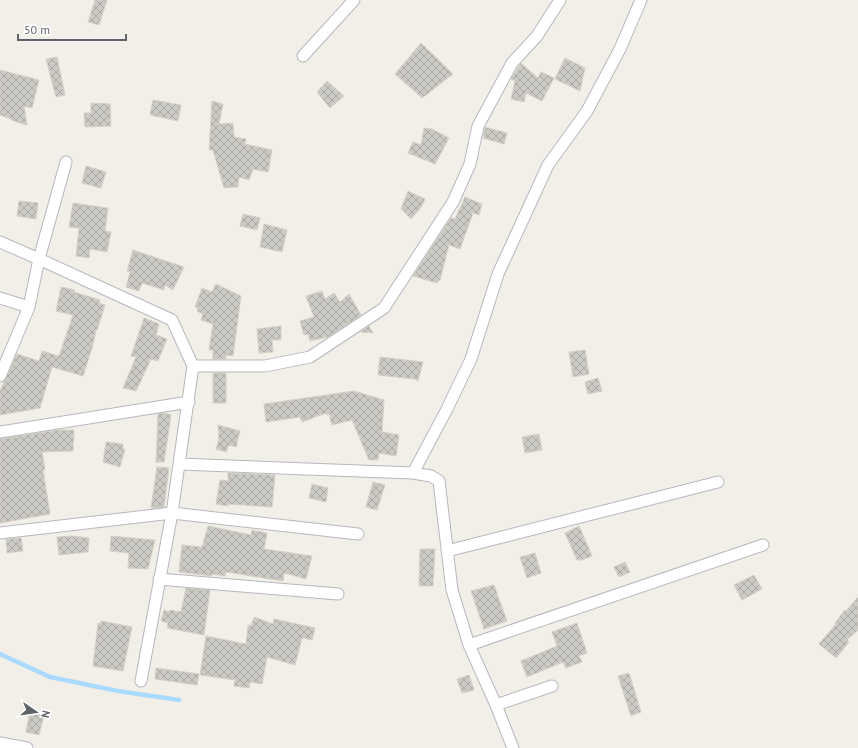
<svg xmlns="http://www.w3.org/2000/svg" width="858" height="748" font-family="'PT Sans',sans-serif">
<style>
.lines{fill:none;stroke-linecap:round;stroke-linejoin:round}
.stream{stroke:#aadaff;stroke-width:4.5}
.building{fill:url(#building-cross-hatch);stroke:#d6d1c6}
.street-casing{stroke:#b5b8bc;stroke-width:13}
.street{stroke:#fff;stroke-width:11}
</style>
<defs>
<pattern id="building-cross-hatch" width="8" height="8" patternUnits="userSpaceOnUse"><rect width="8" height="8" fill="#cccac5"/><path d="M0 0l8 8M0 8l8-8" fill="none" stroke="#a9a8a4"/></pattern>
</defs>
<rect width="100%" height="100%" fill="#f1efe8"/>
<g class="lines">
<path class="stream" d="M0 654 50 677 118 691 179 700"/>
</g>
<path class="building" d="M95 0H107L99 25 88 22Z
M421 43 453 74 422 98 395 74Z
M57 57 65 95 56 97 46 59Z
M565 58 585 68 580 91 555 79Z
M521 63 538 78 541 72 554 78 542 101 526 93 524 102 511 99 515 81 511 79Z
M0 70 39 80 32 108 24 106 27 125 11 120V119L0 115Z
M327 81 344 96 330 108 317 92Z
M153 100 181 105 178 121 150 115Z
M212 101 223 104 219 124 233 123 234 137 246 139 245 144 272 150 268 172 253 169 249 180 239 177 238 187 224 188 213 150H209Z
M91 103 110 104 111 126 85 127 84 113H91Z
M485 127 507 133 504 144 483 138Z
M424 128 432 129 449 138 435 164 408 153 413 142 421 145Z
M86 166 106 172 101 188 82 183Z
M408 191 425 199 422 206 411 219 401 209Z
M465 197 482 204 479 215 473 213 460 249 449 245 440 280H439L437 283 413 276 451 218 455 219Z
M19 201 38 203 36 219 17 216Z
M73 203 108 208 105 231 111 232 107 252 90 249 89 258 76 256 79 228 69 227Z
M243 214 260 218 257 230 240 226Z
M264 224 287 230 282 252 260 247Z
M133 250 184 267 173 290 165 285 164 290 142 283 139 291 126 287 130 272 127 271Z
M216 284 241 296 233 356 226 355V359H213V350H209L213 324 201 320 203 314 197 311 198 308 195 307 202 288 212 292Z
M61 287 75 290 74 292 100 300 99 303 105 305 97 330H96L93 345 83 376 52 367 40 408 0 415V391L17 354 39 361 42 351 59 356 73 315 56 311Z
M322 291 325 299 334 293 340 302 349 294 361 315 328 337 310 341 308 334 304 335 300 321 314 317 306 296Z
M144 318 159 324 156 335 167 339 158 361 151 359 136 391 123 388 136 357 131 356Z
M281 326V340H272L273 352 259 353 257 329Z
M369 326 373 333 361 332Z
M585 350 589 374 573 377 569 352Z
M380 357 423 362 418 381 414 379 378 375Z
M213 373H226V403H213Z
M598 378 602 391 588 394 585 382Z
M354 391 384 400 382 432 399 435 396 456 379 453 378 460H369L352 420 332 425 329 414 327 415 326 413 302 422 300 417 266 422 264 404Z
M163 413 171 415 164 462H156L158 414Z
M218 425 240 431 236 447 229 445 226 452 216 449 219 439Z
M57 430H74L73 451 42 452 45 469 43 470 50 514 0 523V439Z
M539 434 542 450 525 453 522 437Z
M106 442 123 444V449H125L120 467 103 462Z
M157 467 169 468 164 507 151 508Z
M228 473 275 475 272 507 228 504V506L216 504 220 480 228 481Z
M373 482 385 485 377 510 366 507Z
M312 484 328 488 326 502 309 498Z
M208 526 251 535 252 530 267 533 264 549 312 556 306 579 284 573 283 581 226 572 225 576 212 574V576L179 572 182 545 202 547Z
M579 526 592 556 582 560H577L565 533Z
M72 536 89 538 88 552 59 555 57 537Z
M111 536 155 540 148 569 128 568 129 553 110 551Z
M21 538 23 551 7 553 6 539Z
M420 549H435L433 586H419Z
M535 553 541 573 527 578 520 557Z
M625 562 630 572 619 577 614 567Z
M754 575 762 589 742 600 734 585Z
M494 585 507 621 484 629 471 591Z
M186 588 210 590 204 635 167 628 168 623 161 621 164 610 170 612V610L181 612Z
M858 597V630L847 640 849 642 836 658 819 644 836 624 835 623 845 610 846 611Z
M254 617 273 624 274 619 315 628 312 640 302 638 295 665 267 657 262 684 250 682 249 688 234 686 235 680 200 675 206 636 246 644 248 625 251 626Z
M101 621 132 627 123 671 93 666 98 623 101 624Z
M577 623 587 653 579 656 582 662 566 668 563 662 527 677 521 661 557 646 552 632Z
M156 668 199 674 197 685 155 679Z
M629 673 641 712 631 716 618 676Z
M469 675 474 690 462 693 457 679Z
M30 712 44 715 39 735 26 732Z"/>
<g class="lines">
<g class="street-casing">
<path id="street" d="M303 56 354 0
M66 162 39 259 172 320 193 366 172 513 141 681
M0 242 39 259 29 307 0 376
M0 298 29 307
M193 366H265L310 357 384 308 453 202 470 164 478 126 512 63 537 36 560 0
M0 432 189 402
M179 464 413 473 447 409 471 359 498 274 548 165 587 111 620 49 641 0
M413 473 431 476 439 481 452 590 469 645 496 705 513 748
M0 533 172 513 358 534
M447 551 718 482
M159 579 338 594
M469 645 763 545
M496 705 552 686
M0 743 27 748"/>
</g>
<use href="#street" class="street"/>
</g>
<g transform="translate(36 712) rotate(103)" stroke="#ffffff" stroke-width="3" paint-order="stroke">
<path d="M0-3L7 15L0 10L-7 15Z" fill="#5f6368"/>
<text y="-6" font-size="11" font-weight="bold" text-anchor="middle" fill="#5f6368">N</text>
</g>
<path d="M18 34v6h108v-6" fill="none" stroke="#5f6368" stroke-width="2"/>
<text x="24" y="34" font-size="12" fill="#5f6368" stroke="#ffffff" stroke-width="3" paint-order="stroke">50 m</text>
</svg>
